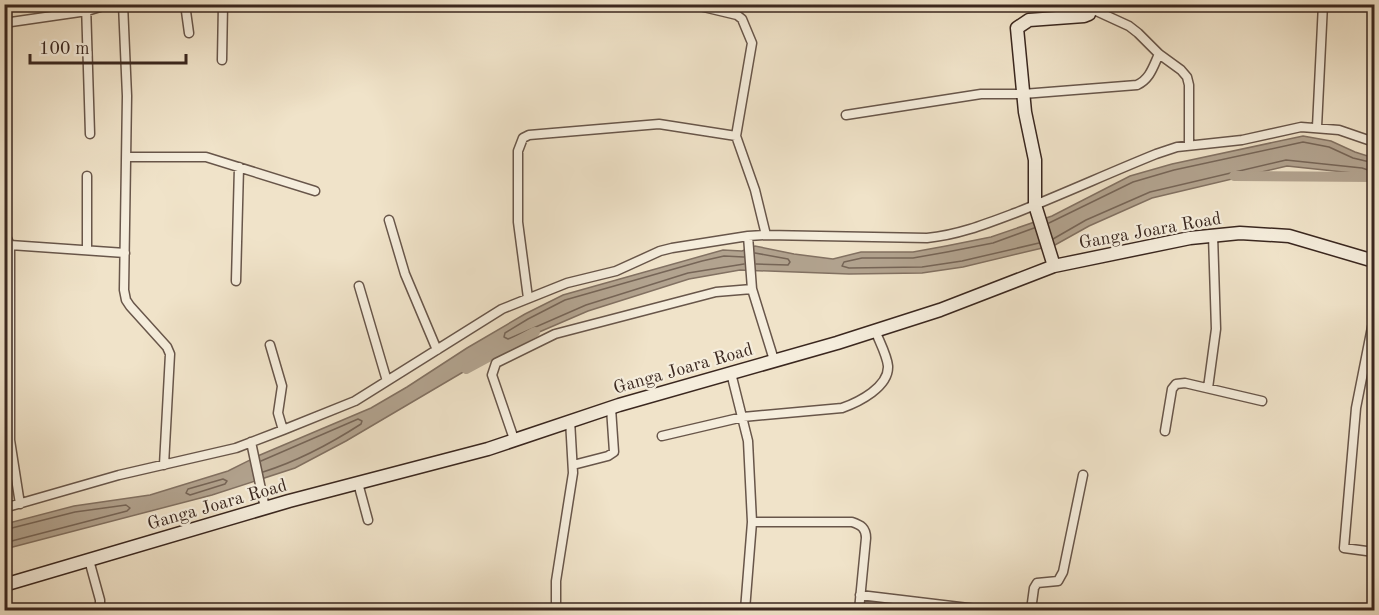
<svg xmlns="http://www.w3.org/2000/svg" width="1379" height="615" font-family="'Old Standard TT',serif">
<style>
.water{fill:#b2a38f;stroke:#827162;stroke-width:1.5}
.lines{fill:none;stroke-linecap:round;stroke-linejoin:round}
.shore{stroke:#766557;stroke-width:1.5}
.canal{stroke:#b2a38f;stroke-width:10}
.street-casing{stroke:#68564a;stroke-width:11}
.secondary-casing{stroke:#3a271f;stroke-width:15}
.street{stroke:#f5eddc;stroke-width:8}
.secondary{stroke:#f5eddc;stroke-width:12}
.labels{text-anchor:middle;stroke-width:4.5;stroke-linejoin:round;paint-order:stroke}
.street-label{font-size:18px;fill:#3a271f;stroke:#f5eddc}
</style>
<rect width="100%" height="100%" fill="#f0e3c9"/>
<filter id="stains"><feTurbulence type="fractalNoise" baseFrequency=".00333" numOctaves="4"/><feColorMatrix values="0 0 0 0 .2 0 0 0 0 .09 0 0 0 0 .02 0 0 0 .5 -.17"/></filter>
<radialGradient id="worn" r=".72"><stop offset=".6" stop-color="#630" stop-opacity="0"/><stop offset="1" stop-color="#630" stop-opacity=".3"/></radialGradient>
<path class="water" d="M1303 136 1331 141 1355 152 1374 158V178L1362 174 1287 166 1152 198 1089 226 1055 245 963 267 922 273 849 274 740 270 689 279 588 311 509 345 346 441 295 468 212 495 5 549V524L74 506 150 495 228 471 260 455 371 408 407 387 467 348 525 314 563 295 723 250 742 251 755 246 794 254 833 259 861 252H913L946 246 991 237 1052 216 1130 176 1172 164Z"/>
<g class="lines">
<path class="shore" d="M1049 223 1133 182 1174 170 1303 142 1329 147 1353 158 1374 163
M1034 228 993 243 947 252 913 258H862L844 262 842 266 849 268 922 267 962 261 1039 243
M1053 239 1086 220 1150 192 1286 160 1362 168 1374 172
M755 253 788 259 790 262 788 265 756 264
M744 257 724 256 702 261 565 300 528 319 505 333 504 337 508 339 586 305 688 273 744 264
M261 461 358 419 362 421 361 424C330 444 298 461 263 472
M223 479 227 481 225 484 190 495 186 493 188 489Z
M4 530 75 512 126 505 130 508 127 511 4 543"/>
<path class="canal" d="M1234 176 1374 177
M466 369 535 332"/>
<g class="street-casing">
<path id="street" d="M86 4 90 134
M123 4 127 96 124 290 126 300 130 306 167 347 170 354 164 465
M185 4 189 33
M691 4 737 15 742 19 752 43 736 136
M1092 9 1129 26 1138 33 1159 54 1181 70 1187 77 1189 85V145
M4 23 87 11 110 4
M222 60 223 4
M846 115 981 94H1023L1137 85C1150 79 1153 67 1159 54
M1317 127 1323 4
M126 157H206L315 191
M389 220 405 274 437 350
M4 232 10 245V440L20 504
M748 236 752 289 774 360
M10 245 125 253
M87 250V176
M236 281 239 167
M359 286 387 381
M528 298 518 222V151L523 138 529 135 659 124 736 136 755 190 766 235
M1374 317 1356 408 1344 548 1374 552
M270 345 282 386 278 413 283 430
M731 373 748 441 752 522 745 610
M1208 388 1216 329 1213 235
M1165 431 1172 389 1176 384 1185 383 1262 401
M662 436 743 417 842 408C859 402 889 387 888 366 887 355 879 341 875 330
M514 439 492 375 496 363 555 334 716 292 752 289
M251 442 265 508
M573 465 608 456 614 452 611 408
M358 483 368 520
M4 508 119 475 236 448 283 430 355 401 502 309 567 283 616 271 660 251 672 248 748 236 766 235 927 238C958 235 986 224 1015 213 1063 194 1109 173 1156 154L1177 147 1242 140 1301 127 1339 130 1374 142
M752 522H852C861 525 866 528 866 538L859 610
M89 560 100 600V610
M860 595 985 610
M556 610V581L573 473 570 420
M1031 610 1034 588 1037 583 1058 581 1063 572 1083 475"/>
</g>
<g class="secondary-casing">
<path id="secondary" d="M1054 266 1035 205V160L1025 112 1017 28 1029 20 1084 16 1089 14 1092 4
M4 585 289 501 488 449 619 405 837 343 940 310 1054 266 1190 238 1240 233 1289 236 1374 261"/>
</g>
<use href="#street" class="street"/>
<use href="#secondary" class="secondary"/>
</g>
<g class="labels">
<g class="street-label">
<text transform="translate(1150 230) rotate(-10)" y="6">Ganga Joara Road</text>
<text transform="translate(683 368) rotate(-16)" y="6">Ganga Joara Road</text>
<text transform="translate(217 504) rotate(-16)" y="6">Ganga Joara Road</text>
</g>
</g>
<rect width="1379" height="615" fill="none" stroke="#f0e3c9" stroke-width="24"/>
<rect x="6" y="6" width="1367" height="603" fill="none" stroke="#3a271f" stroke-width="3"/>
<rect x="12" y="12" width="1355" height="591" fill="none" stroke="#3a271f" stroke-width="1.5"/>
<path d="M30 54v9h156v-9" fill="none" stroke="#3a271f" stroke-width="3"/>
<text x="39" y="54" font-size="18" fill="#3a271f" stroke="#f5eddc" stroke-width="4.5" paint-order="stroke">100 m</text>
<rect width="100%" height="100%" filter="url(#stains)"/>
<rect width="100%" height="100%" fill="url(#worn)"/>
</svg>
